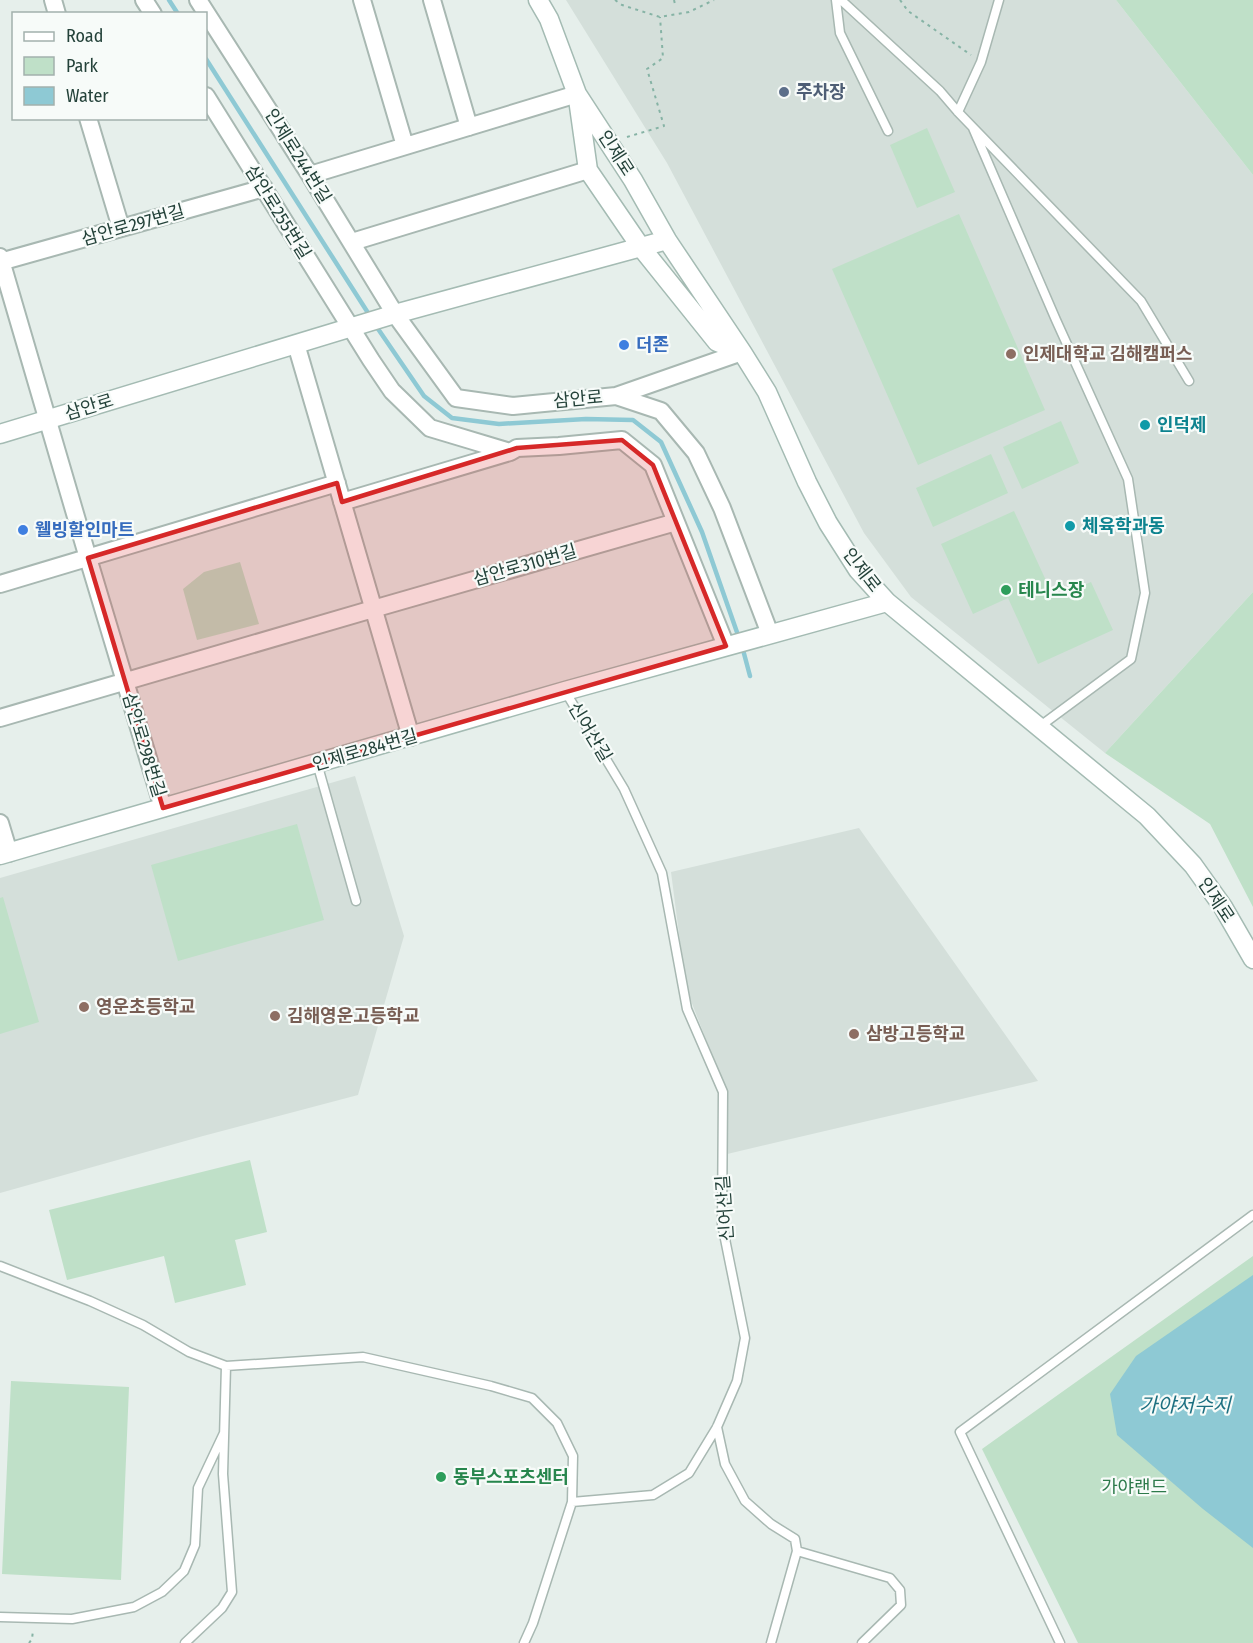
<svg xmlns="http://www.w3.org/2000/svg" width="1253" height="1643" font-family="'Fira Sans Condensed','Noto Sans KR',sans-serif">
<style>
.built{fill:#d4dfda}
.green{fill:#bfe0c8}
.water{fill:#8ec9d4}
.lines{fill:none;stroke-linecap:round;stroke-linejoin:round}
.stream{stroke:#8ec9d4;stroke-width:4.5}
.lane-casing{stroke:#a8b8b2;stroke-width:11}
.street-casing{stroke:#a8b8b2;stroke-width:20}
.secondary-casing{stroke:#a4bbb3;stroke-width:21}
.path{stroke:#86b3a5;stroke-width:2;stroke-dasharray:3 4.5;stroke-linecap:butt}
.lane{stroke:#fff;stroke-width:8}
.street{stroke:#fff;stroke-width:16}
.secondary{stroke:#fff;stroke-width:18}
.marked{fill:#d62828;fill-opacity:0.2;stroke:#d62828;stroke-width:4.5;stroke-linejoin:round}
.service-dot{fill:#5c6f8a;stroke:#f7fbf9;stroke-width:2}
.shop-dot{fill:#3f7fe0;stroke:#f7fbf9;stroke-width:2}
.education-dot{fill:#8d6e63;stroke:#f7fbf9;stroke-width:2}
.culture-dot{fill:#0f9aa8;stroke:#f7fbf9;stroke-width:2}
.leisure-dot{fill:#2e9e5b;stroke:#f7fbf9;stroke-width:2}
.labels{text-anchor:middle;stroke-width:4.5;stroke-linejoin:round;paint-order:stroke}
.service-label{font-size:18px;font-weight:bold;fill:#4e5e75;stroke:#f7fbf9;text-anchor:start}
.street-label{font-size:18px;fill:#24423a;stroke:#f7fbf9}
.shop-label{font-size:18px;font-weight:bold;fill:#366cbe;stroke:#f7fbf9;text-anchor:start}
.education-label{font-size:18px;font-weight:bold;fill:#785e54;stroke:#f7fbf9;text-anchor:start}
.culture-label{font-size:18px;font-weight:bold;fill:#0d838f;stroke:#f7fbf9;text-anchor:start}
.leisure-label{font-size:18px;font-weight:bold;fill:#27864d;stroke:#f7fbf9;text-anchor:start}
.park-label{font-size:18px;fill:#2d7a4b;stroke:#f7fbf9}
.water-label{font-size:20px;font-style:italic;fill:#1c6f80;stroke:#f7fbf9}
</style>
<rect width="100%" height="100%" fill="#e6efeb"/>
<path class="built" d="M566 0H1116L1253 175V592L1105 753 911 597 864 533 667 163Z
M355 776 404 936 358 1095 203 1136 0 1193V878Z
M859 828 1038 1081 723 1155 726 1091 686 988 671 872Z"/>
<path class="green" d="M1116 0H1253V175Z
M927 128 955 192 917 208 890 145Z
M959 214 1045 410 918 465 832 269Z
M1061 421 1079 463 1022 489 1003 447Z
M991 454 1008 493 933 527 916 488Z
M1014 511 1054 598 1091 582 1113 630 1038 664 1008 598 973 614 941 544Z
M240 562 259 624 197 640 183 589 204 572Z
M1253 592V907L1210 824 1105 753Z
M297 824 324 920 178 961 151 865Z
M3 897 39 1022 0 1034V898Z
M250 1160 267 1232 235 1240 246 1285 175 1303 164 1256 67 1280 49 1210Z
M1253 1256V1643H1078L982 1449Z
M11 1381 129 1387 121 1580 2 1574Z"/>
<path class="water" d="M1253 1275V1548L1203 1509 1117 1435 1110 1394 1136 1356Z"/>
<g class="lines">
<path class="stream" d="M169 0 178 14
M206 59 370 316
M374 323 424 396 452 418 499 424 586 419 633 420 661 442 702 532 739 638
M742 646 750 676"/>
<g class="lane-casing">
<path id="lane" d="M836 0 840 33 888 131
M841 0 940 91 958 112 1141 301 1189 381
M958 112 981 62 999 0
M973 128 1056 320 1128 479 1145 593 1131 659 1039 727
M317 763 356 901
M0 1266 90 1301 143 1325 189 1352 226 1366 363 1357 491 1386 532 1398 557 1423 573 1456 572 1502
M717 1427 725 1464 745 1501 771 1524 795 1539 797 1551 771 1643
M797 1551 890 1578 900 1590 901 1605 862 1643
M0 1617 72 1619 134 1607 162 1592 184 1571 195 1545 198 1488 224 1433
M185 1643 222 1608 232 1592 223 1474 226 1366
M524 1643 533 1623 572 1502 653 1495 689 1473 717 1427 737 1381 745 1338 722 1224 723 1092 687 1009 662 873 624 789 565 691
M1060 1643 960 1432 1253 1215"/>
</g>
<g class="street-casing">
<path id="street" d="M53 0 57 14
M144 0 153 14
M198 0 310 175 395 314 456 398 513 406 616 396 661 411 696 453 722 508 770 634
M362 0 405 146
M432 0 469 127
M206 96 371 360 392 391 430 428 510 452 517 448 559 446 622 440 653 465 726 646
M88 118 121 228
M310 175 577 94
M352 242 588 170
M0 257 88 558 163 808
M0 262 264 188
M296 344 411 737
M616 396 742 352
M342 502 510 452
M0 584 337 483
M0 718 373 609 676 522
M0 823 9 853"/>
</g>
<g class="secondary-casing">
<path id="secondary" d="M538 0 549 19 577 94 633 180 667 240 742 352 767 392 807 482 828 523 858 570 887 602 1147 816 1193 865 1223 907 1253 959
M578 99 588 170 640 246 717 342 742 352
M0 434 395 314 667 240
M0 855 565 691 887 602"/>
</g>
<path class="path" d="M615 0 622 5 660 17 689 12 714 0
M674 0 675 4
M900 0 908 11 971 55
M627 137 664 126 647 69 663 58 660 17
M29 1643 32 1639 33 1630"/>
<use href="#lane" class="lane"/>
<use href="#street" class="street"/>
<use href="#secondary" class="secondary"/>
</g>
<path class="marked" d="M622 440 653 465 726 646 163 808 88 558 337 483 342 502 517 448Z"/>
<circle class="service-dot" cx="784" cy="92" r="6"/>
<g class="shop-dot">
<circle cx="624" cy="345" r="6"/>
<circle cx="23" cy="530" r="6"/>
</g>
<g class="education-dot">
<circle cx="1011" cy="354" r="6"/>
<circle cx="84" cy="1007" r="6"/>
<circle cx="275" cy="1016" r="6"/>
<circle cx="854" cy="1034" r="6"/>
</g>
<g class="culture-dot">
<circle cx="1145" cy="425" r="6"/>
<circle cx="1070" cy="526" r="6"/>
</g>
<g class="leisure-dot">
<circle cx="1006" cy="590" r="6"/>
<circle cx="441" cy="1477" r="6"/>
</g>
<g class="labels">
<g class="service-label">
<text x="796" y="98">주차장</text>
</g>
<g class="street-label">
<text transform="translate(616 153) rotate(57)" y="6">인제로</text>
<text transform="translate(298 156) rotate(58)" y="6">인제로244번길</text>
<text transform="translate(278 212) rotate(58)" y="6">삼안로255번길</text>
<text transform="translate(133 225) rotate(-16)" y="6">삼안로297번길</text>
<text transform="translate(578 399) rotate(-5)" y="6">삼안로</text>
<text transform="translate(89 407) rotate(-17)" y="6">삼안로</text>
<text transform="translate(525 565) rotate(-16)" y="6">삼안로310번길</text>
<text transform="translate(862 570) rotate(52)" y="6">인제로</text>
<text transform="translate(590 732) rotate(59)" y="6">신어산길</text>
<text transform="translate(144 745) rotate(73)" y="6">삼안로298번길</text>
<text transform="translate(365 750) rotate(-16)" y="6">인제로284번길</text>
<text transform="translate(1216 900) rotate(56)" y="6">인제로</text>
<text transform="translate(725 1208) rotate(-94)" y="6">신어산길</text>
</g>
<g class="shop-label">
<text x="636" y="351">더존</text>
<text x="35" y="536">웰빙할인마트</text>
</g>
<g class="education-label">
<text x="1023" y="360">인제대학교 김해캠퍼스</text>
<text x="96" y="1013">영운초등학교</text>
<text x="287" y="1022">김해영운고등학교</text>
<text x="866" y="1040">삼방고등학교</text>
</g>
<g class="culture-label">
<text x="1157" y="431">인덕제</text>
<text x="1082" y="532">체육학과동</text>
</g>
<g class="leisure-label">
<text x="1018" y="596">테니스장</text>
<text x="453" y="1483">동부스포츠센터</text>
</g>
<g class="park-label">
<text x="1134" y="1493">가야랜드</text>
</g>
<g class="water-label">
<text x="1185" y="1412">가야저수지</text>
</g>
</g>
<rect x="12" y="12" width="195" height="108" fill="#f7fbf9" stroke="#a3b1ad" stroke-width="1.5"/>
<rect x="24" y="32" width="30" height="9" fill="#ffffff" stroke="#a3b1ad" stroke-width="1.5"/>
<text x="66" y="42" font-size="18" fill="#24423a">Road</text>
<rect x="24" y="57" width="30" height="18" fill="#bfe0c8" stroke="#a3b1ad" stroke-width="1.5"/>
<text x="66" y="72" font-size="18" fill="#24423a">Park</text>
<rect x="24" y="87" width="30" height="18" fill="#8ec9d4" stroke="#a3b1ad" stroke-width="1.5"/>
<text x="66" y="102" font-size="18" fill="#24423a">Water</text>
</svg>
